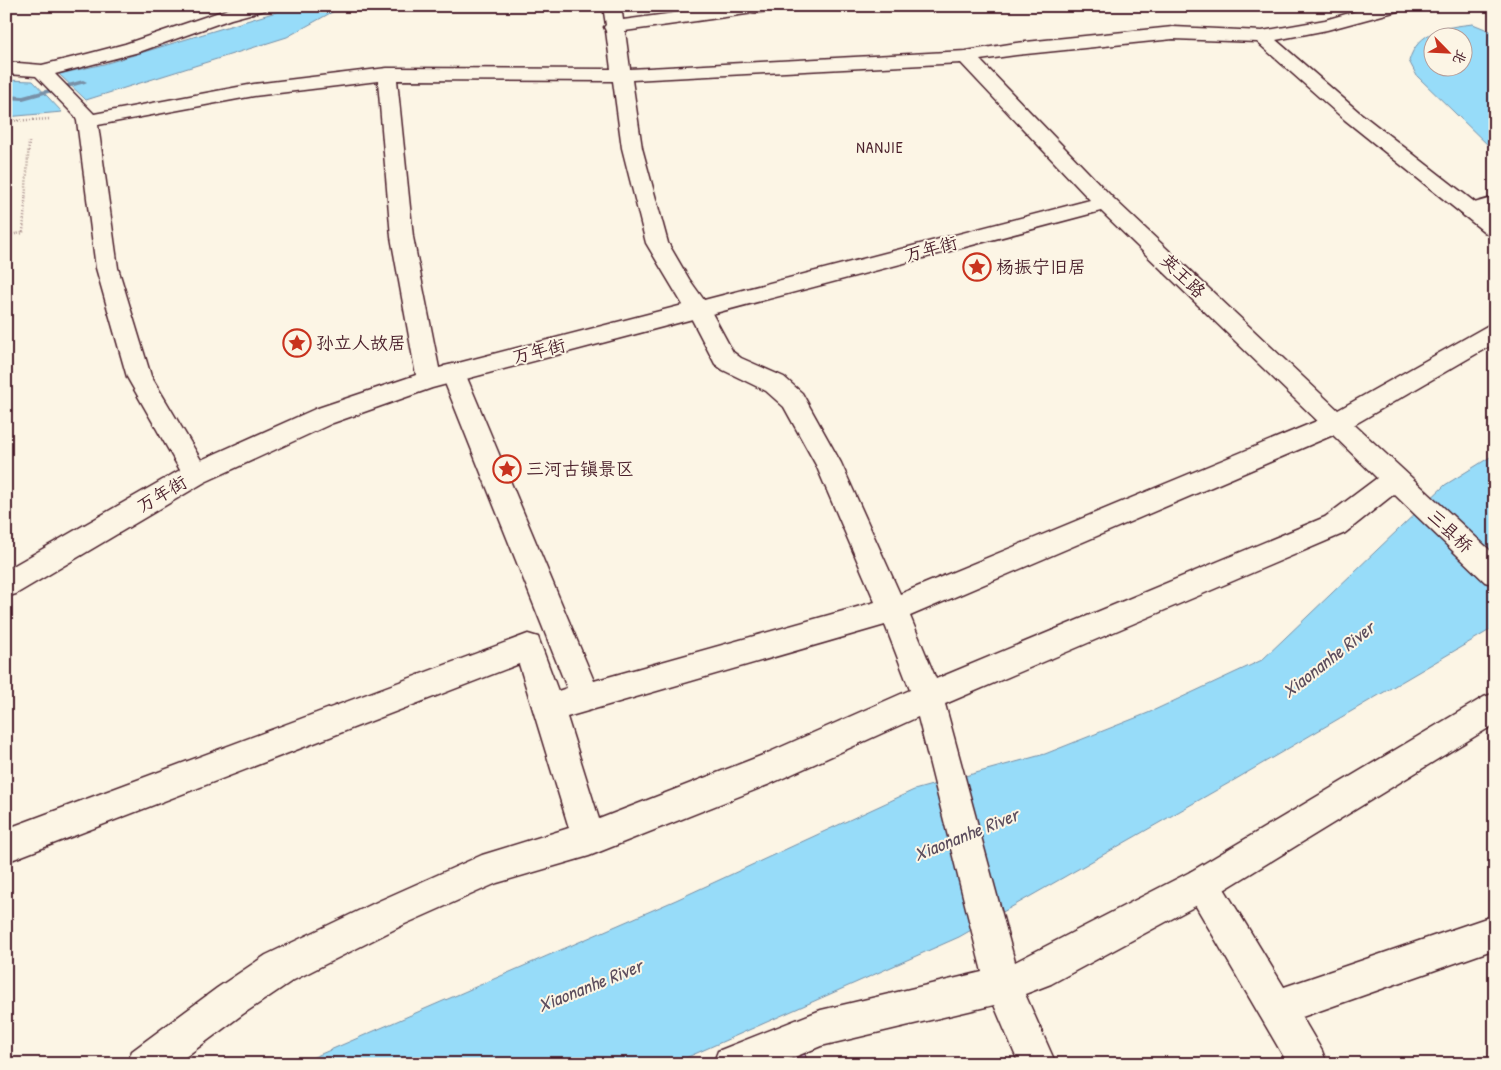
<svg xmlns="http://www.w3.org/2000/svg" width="1501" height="1070" font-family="'Patrick Hand','LXGW WenKai TC',sans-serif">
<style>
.water{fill:#97dcf9;stroke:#7890a7;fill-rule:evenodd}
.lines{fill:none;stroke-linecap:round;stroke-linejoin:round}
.stream{fill:#7890a7;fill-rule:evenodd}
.building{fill:#d9b3db;stroke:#4a1f2b}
.pedestrian-casing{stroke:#4a1f2b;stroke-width:3}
.minor-casing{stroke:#4a1f2b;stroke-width:3}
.tertiary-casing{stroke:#4a1f2b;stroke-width:3}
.path{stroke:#4a1f2b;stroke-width:2.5;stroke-dasharray:0.5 2.5;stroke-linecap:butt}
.pedestrian{fill:#fcf5e5;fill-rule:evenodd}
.minor{fill:#fcf5e5;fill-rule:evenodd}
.tertiary{fill:#fcf5e5;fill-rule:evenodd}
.labels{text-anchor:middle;stroke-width:4;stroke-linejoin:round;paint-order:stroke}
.far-quarter-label{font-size:16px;letter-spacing:1px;fill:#4a1f2b;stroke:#fcf5e5}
.street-label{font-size:18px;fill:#4a1f2b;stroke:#fcf5e5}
.poi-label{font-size:18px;fill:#4a1f2b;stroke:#fcf5e5;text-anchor:start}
.water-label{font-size:19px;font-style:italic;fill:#5d4e5e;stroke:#fcf5e5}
</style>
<rect width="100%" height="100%" fill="#fcf5e5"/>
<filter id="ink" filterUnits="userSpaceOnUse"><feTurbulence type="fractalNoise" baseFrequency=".02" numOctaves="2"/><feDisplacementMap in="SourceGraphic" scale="10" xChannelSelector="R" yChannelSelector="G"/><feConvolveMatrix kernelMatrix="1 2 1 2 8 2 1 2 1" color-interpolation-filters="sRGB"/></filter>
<g filter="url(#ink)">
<path class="water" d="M296 6H343L287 37 86 100 59 74 104 64Z
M1473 24 1495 33V152L1417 76 1409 61C1418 30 1446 27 1473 24ZM1434 38H1464V68H1434Z
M6 80 33 81 62 112 6 117Z
M1495 454V627L1236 779 959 937 672 1064H298L676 900 914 790 1045 754 1148 713 1262 660 1445 485Z"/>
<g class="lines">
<path class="stream" d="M83 80 87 82 85 83 23 100 6 99V95L23 96Z"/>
</g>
<path class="building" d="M804 1052 809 1064H782Z"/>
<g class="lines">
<g class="pedestrian-casing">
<path id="pedestrian" d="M699 302 707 304 733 352 741 358 784 377 802 393 841 463 900 594 1336 413 1345 416 1495 555V585L1485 582 1394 494 1345 533 945 704 1015 962 1190 872 1484 697 1495 693V724L1214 896 1051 984 1025 994 1056 1064H1019L994 1005 821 1046 778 1064H713L718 1051 821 1010 982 972 918 717 770 784 589 856 497 883 405 924 292 981 243 1014 176 1064H127L132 1051 217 988 266 955 381 900 482 855 569 828 519 664 6 862V829L528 634 538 637 558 691 567 688 441 373 444 366 453 364 462 366 465 373 594 681 875 602 816 465 784 407 766 391 723 370 715 364 687 310 691 304ZM1333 435 1377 478 1325 517 936 679 910 616ZM885 625 910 690 763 755 599 819 567 717Z"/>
</g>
<g class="minor-casing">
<path id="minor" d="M237 6H268L265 10 231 19 139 52 55 74 94 114 254 84 387 68 611 69 606 31 604 27 606 25 603 6H621L623 20 726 6H777L774 10 768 11 625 31 630 69 966 51 1016 43 1173 27 1262 31 1325 20 1374 6H1404L1401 10 1327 30 1276 40 1359 112 1495 218V236L1487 234 1345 120 1257 42 1173 39 1016 55 980 60 1113 198 1338 410 1487 326 1495 323V343L1345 430 1336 433 1327 430 1101 211 432 388 333 423 205 482 16 594 6 597V570L180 470 127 377 96 268 77 121 75 116 36 76 6 74V62L42 65 87 54 125 44ZM961 63 1090 200 704 300 689 279 668 243 642 148 632 80ZM397 80 613 81 622 148 646 243 683 305 439 368 413 237ZM378 81 391 237 416 375 315 409 201 460 151 376 118 268 98 125 254 96Z
M1202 867 1214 872 1284 987 1495 915V949L1302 1017 1322 1051 1327 1064H1288L1190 896 1185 884 1190 872Z"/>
</g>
<g class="tertiary-casing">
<path id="tertiary" d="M1495 197V211L1472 218 1464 216 1461 211 1464 206Z"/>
</g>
<path class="path" d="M6 121 51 119
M6 235 23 233 29 142"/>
<use href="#pedestrian" class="pedestrian"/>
<use href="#minor" class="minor"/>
<use href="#tertiary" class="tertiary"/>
</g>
</g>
<defs>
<g id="sight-ring" transform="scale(1.4375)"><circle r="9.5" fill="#fcf5e5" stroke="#c8321e" stroke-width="1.5"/><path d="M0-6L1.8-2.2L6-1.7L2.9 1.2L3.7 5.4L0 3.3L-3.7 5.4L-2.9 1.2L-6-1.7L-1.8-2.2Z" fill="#c8321e"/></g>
</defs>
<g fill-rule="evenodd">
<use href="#sight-ring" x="977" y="267"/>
<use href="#sight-ring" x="297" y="343"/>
<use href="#sight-ring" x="507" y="469"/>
</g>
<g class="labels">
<g class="far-quarter-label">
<text x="880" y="153">NANJIE</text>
</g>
<g class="street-label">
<text transform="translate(931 249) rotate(-15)" y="6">万年街</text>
<text transform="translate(1183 276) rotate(44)" y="6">英王路</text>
<text transform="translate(539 351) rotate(-14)" y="6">万年街</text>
<text transform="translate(162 494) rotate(-30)" y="6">万年街</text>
<text transform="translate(1450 531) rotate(43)" y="6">三县桥</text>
</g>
<g class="poi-label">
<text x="996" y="273">杨振宁旧居</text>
<text x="316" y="349">孙立人故居</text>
<text x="526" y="475">三河古镇景区</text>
</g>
<g class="water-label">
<text transform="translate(1328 659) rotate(-38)" y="7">Xiaonanhe River</text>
<text transform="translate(966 834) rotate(-22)" y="7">Xiaonanhe River</text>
<text transform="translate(590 985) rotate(-22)" y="7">Xiaonanhe River</text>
</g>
</g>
<rect width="1501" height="1070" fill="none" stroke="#fcf5e5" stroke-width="25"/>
<rect x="12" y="12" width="1476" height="1045" fill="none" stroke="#4a1f2b" stroke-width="2" filter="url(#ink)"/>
<g transform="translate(1448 52) rotate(114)"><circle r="24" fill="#fcf5e5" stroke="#b59f9b"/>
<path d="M0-4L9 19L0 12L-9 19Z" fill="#c8321e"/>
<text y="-8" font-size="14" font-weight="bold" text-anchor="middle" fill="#4a1f2b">北</text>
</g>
</svg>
